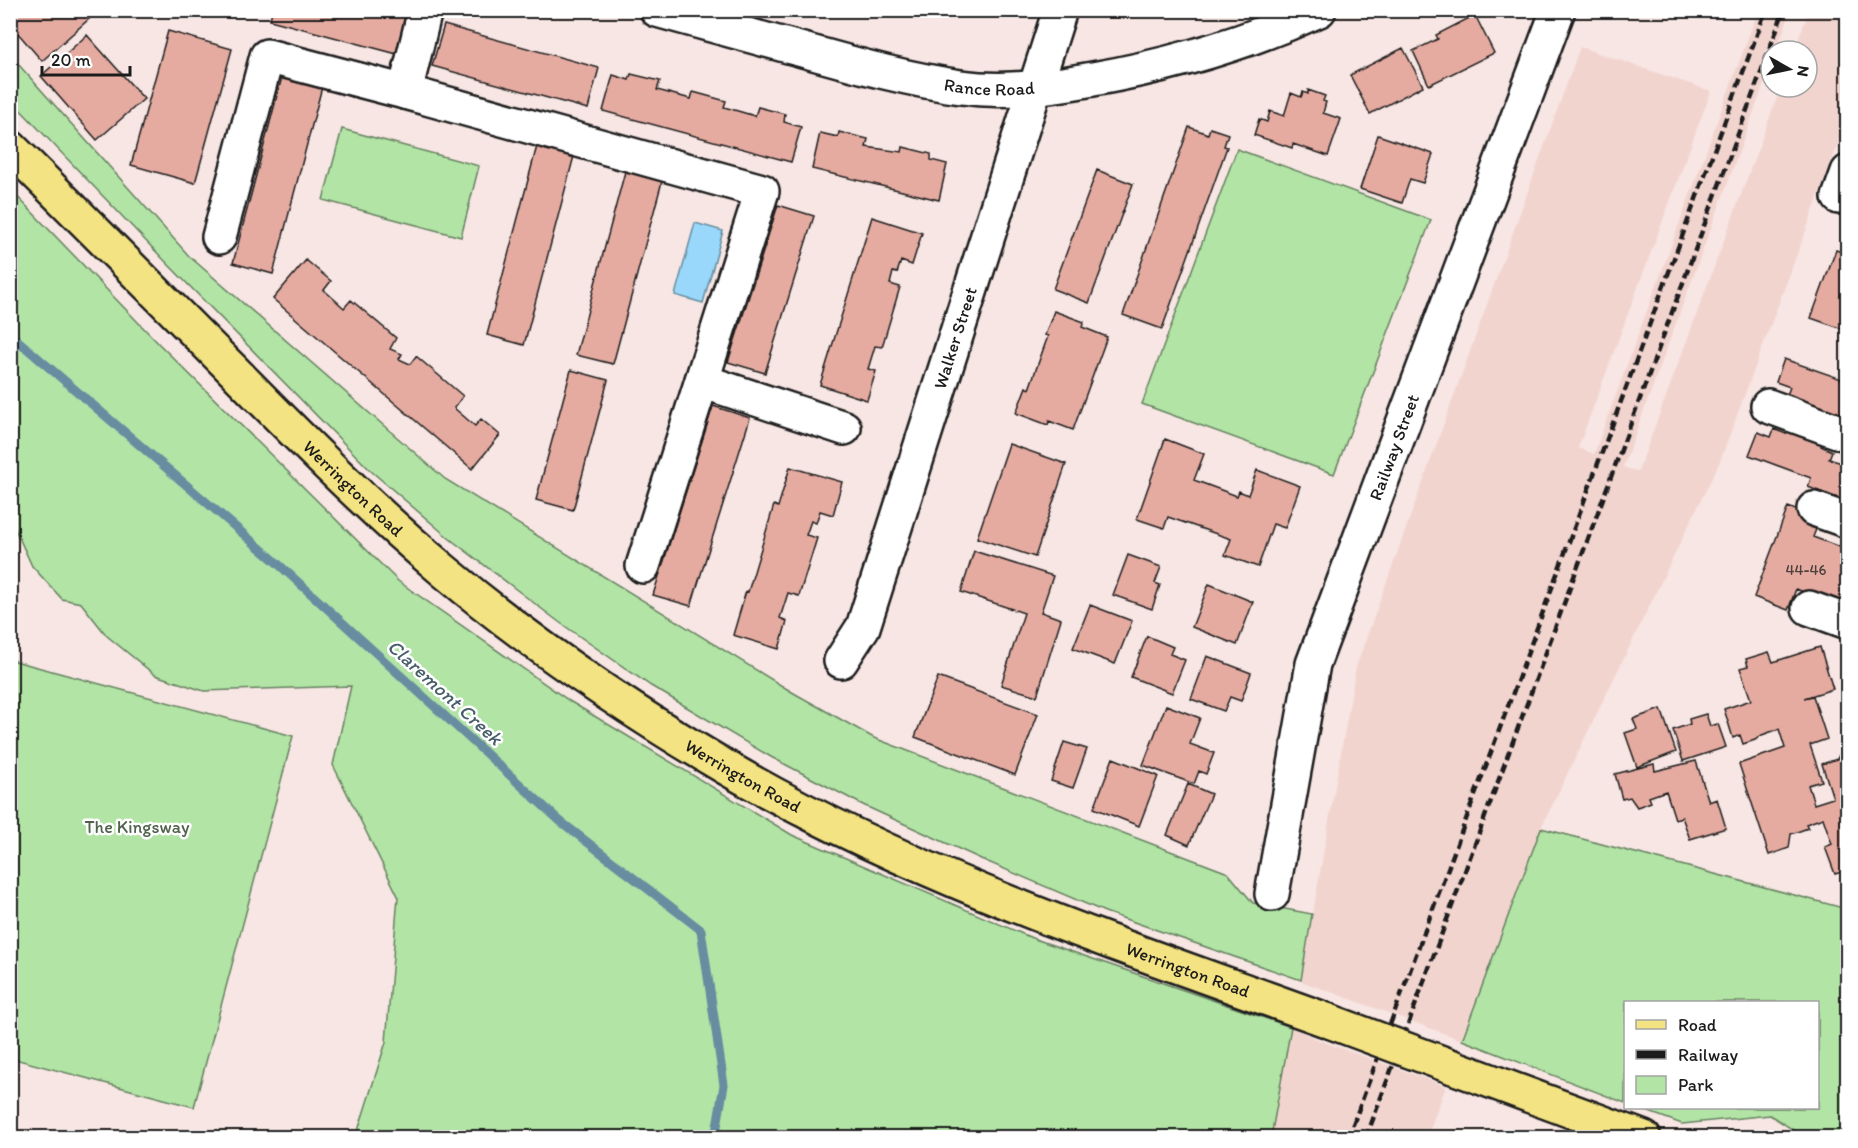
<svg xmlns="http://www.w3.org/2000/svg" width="1858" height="1148" font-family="Itim,sans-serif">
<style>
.built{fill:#f2d4cf}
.green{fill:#b1e4a5;stroke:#668060;stroke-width:1.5}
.water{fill:#99d8fa;stroke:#678da1;stroke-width:1.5}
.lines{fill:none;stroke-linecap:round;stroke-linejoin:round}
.stream{stroke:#678da1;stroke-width:9}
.building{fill:#e5aba1;stroke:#1c1c1c;stroke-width:1.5}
.minor-casing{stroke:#1c1c1c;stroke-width:38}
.major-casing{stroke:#1c1c1c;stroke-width:38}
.minor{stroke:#fff;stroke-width:33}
.major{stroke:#f4e382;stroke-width:33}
.rail{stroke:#1c1c1c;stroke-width:4.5;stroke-dasharray:9 4.5;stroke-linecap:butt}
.major-bridge-casing{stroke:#1c1c1c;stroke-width:38;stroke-linecap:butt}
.major-bridge{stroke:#f4e382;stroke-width:33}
.labels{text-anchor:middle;stroke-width:5;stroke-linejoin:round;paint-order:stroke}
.number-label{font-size:15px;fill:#4e403d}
.street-label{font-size:18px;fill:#1c1c1c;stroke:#fff}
.park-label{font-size:18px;fill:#50624c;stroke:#fff}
.water-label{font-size:20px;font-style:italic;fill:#485e6a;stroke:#fff}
</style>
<rect width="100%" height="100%" fill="#f7e6e3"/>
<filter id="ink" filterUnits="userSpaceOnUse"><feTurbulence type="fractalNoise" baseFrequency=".0167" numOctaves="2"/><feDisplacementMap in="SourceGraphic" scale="12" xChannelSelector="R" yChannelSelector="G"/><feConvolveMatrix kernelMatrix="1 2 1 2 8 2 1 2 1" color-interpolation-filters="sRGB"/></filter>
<g filter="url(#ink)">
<path class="built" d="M1758 11H1791L1776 51H1771V65L1623 467 1638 472 1781 87H1807V51H1794L1809 11H1847V120L1720 461 1541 828 1462 1040 1301 981 1356 667 1580 47 1711 91 1578 448 1594 454Z
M1291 1027 1321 1041 1446 1086 1427 1137 1271 1138Z"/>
<path class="green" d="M10 55 189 256 445 479 792 692 874 738 1228 873 1253 903 1312 914 1301 980 1105 912 981 859 863 805 771 757 651 686 559 622 450 539 371 471 165 261 11 100Z
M342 129 479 166 461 237 323 200Z
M1237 149 1431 220 1334 474 1142 404Z
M10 189 160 345 398 581 571 702 792 835 1032 938 1291 1027 1271 1137H356L386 1042 398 896 333 765 351 686 204 691 155 675 107 636 81 603 62 599 32 566 11 520Z
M11 660 293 736 194 1107 11 1058Z
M1541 828 1847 909V1137H1804L1770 1115 1682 1124 1638 1108H1818V1002H1626L1625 1103 1462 1040Z"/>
<path class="water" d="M695 223 723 231 703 303 675 295Z"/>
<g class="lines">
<path class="stream" d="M10 337 17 340 275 561 560 821 701 930 724 1085 715 1138"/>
</g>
<path class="building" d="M10 10H99L42 61 10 24Z
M117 10H201V12L118 17Z
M272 10H397L407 13 397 54 270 20Z
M1475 15 1494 53 1429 85 1413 51 1438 39 1436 35Z
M444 25 599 68 588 109 432 66Z
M168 31 232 49 195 183 131 165Z
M87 35 144 99 97 140 41 76Z
M1403 48 1423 86 1370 114 1350 75Z
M283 73 323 83 273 274 233 263Z
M631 74 660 81 657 90 691 99 693 92 726 101 724 107 755 116 758 107 785 114 784 122 801 127 791 162 603 111 613 75 629 80Z
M1308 90 1325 96 1323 101 1326 102 1323 113 1341 119 1328 156 1293 144 1292 148 1254 135 1259 119 1267 122 1270 111 1284 116 1291 93 1301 97 1303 92 1308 94Z
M1189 127 1208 134 1210 128 1228 134 1224 146 1227 147 1162 329 1123 315Z
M839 132 868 139 866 147 902 152 903 147 931 154V160L947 164 939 200 812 169 820 133 838 137Z
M1378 135 1433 154 1423 183 1410 179 1402 203 1360 189Z
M537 146 574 156 524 345 487 335Z
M627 164 664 174 613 364 576 355Z
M1097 170 1133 184 1089 303 1053 289Z
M778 205 814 216 765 373 728 362Z
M872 217 922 233 912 265 901 261 897 273 893 272 890 284 900 287 882 347 875 346 868 369 876 371 867 400 820 385Z
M1836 250 1848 254V331L1811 318Z
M306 260 331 281 324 290 344 308 351 300 396 338 390 349 402 354 399 359 410 364 416 356 463 396 454 408 475 426 481 419 500 435 472 469 273 299Z
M1054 311 1084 322 1082 327 1107 337 1073 430 1049 421 1048 425 1016 413 1026 387 1029 389 1048 336 1045 335Z
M1784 359 1847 381 1848 380V408L1845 416 1833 412 1831 419 1796 406 1799 399 1787 395 1790 387 1776 382Z
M571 370 608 380 573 510 536 500Z
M713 406 750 418 691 606 653 595Z
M1789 426 1823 439 1821 446 1832 451 1829 459 1848 465V502L1808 487 1811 478 1749 455 1758 432 1771 437 1774 429 1786 434Z
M1165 439 1204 454 1194 480 1237 496 1239 491 1248 495 1257 470 1300 486 1285 528 1273 524 1258 567 1225 555 1231 539 1168 517 1164 528 1137 519Z
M1009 444 1066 464 1035 557 977 538Z
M790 467 842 482 833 515 820 511 816 523 811 521 806 535 817 538 799 596 788 593 780 618 787 621 779 649 733 635 746 591 748 592 774 505 778 507Z
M1788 507 1820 519 1813 537 1848 550V609L1796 589 1788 610 1754 597Z
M974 551 1053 576 1041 612 1061 619 1037 696 1001 685 1024 613 961 592Z
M1128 555 1161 567 1155 583 1160 585 1152 609 1113 595Z
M1209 584 1253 602 1237 645 1192 627Z
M1090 605 1132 621 1115 664 1073 648Z
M1147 636 1173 647 1170 654 1185 660 1172 693 1131 677Z
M1820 647 1833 689 1804 698 1813 696 1827 739 1810 745 1822 781 1808 785 1814 804 1833 798 1822 764 1837 759 1840 753 1848 750V870L1835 874 1825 847 1832 844 1823 818 1806 824 1808 828 1791 834 1789 848 1769 855 1739 764 1785 748 1779 729 1762 735 1755 740 1743 744 1740 735 1733 738 1724 709 1751 700 1740 668 1748 666 1746 659 1769 652 1773 662Z
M1207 656 1251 673 1241 701 1230 697 1224 711 1191 699Z
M938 677 1038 714 1015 775 915 737Z
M1166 705 1200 718 1190 744 1214 753 1206 774 1199 771 1194 784 1143 765Z
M1661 709 1676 752 1637 767 1625 733 1637 729 1633 719Z
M1706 714 1710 726 1718 724 1726 747 1683 761 1673 730 1690 724 1689 719Z
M1064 742 1087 749 1073 788 1051 781Z
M1113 758 1158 776 1139 826 1094 808Z
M1696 761 1709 802 1717 799 1726 828 1690 839 1682 817 1675 819 1666 791 1649 797 1651 802 1637 807 1630 797 1622 799 1615 774 1654 764 1655 771Z
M1188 784 1211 794 1189 845 1167 835Z"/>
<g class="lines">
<g class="minor-casing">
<g id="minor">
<path d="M425 10 405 92 762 191 643 566"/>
<path id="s1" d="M657 10C708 24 759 38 810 52 860 66 911 80 961 87 1005 93 1049 87 1093 79 1173 65 1245 44 1319 10"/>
<path d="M1839 197 1848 172"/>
<path d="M219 237 267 56 405 92"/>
<path d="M702 381 844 428"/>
<path d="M1768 406 1848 435"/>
<path d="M1814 509 1848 521"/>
<path d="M1809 608 1848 622"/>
<path id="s2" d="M841 661 863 627 1060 10"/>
<path id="s3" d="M1272 894 1313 664 1558 10"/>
</g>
</g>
<g class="major-casing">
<g id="major">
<path id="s4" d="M10 147C85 221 159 296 233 370 301 439 369 508 443 570 531 644 628 710 727 768 915 878 1125 947 1329 1021"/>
<path d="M1453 1067 1644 1138"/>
</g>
</g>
<use href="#minor" class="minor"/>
<use href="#major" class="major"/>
<path class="rail" d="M1348 1138 1766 10
M1366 1138 1784 10"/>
<g class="major-bridge-casing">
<path id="major-bridge" d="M1329 1021 1453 1067"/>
</g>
<use href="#major-bridge" class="major-bridge"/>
</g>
</g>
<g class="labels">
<g class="number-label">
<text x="1806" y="575">44-46</text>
</g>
<g class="street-label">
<text dy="6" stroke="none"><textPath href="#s1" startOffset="342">Rance Road</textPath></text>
<text dy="6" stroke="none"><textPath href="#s2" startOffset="344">Walker Street</textPath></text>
<text dy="6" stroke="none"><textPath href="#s3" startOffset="465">Railway Street</textPath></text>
<text dy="6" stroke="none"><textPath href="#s4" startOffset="484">Werrington Road</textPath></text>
<text dy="6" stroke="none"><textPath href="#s4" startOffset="970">Werrington Road</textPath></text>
<text dy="6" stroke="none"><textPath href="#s4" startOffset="1456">Werrington Road</textPath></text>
</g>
<g class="park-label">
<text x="137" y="833">The Kingsway</text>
</g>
<g class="water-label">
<text transform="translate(445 692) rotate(42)" y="7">Claremont Creek</text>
</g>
</g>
<rect width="1858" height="1148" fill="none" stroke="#fff" stroke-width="36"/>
<rect x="18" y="18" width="1822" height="1112" fill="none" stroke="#1c1c1c" stroke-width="2" filter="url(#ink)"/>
<rect x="1624" y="1001" width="195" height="108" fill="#ffffff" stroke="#a4a4a4" stroke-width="1.5"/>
<rect x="1636" y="1020" width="30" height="9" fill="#f4e382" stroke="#a4a4a4" stroke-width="1.5"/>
<text x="1678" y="1031" font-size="18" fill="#1c1c1c">Road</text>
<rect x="1636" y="1050" width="30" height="9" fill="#1c1c1c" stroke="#a4a4a4" stroke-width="1.5"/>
<text x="1678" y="1061" font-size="18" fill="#1c1c1c">Railway</text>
<rect x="1636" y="1076" width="30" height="18" fill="#b1e4a5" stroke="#a4a4a4" stroke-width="1.5"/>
<text x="1678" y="1091" font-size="18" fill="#1c1c1c">Park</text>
<g transform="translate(1789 69) rotate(99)"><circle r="28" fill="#ffffff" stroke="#a4a4a4" stroke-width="1.5"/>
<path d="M0-4.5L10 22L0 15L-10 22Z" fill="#1c1c1c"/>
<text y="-9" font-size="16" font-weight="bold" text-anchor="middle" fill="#1c1c1c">N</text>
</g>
<path d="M42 66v9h88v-9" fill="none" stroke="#1c1c1c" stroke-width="3"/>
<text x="51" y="66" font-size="18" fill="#1c1c1c" stroke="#ffffff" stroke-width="4.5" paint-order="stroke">20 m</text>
</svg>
